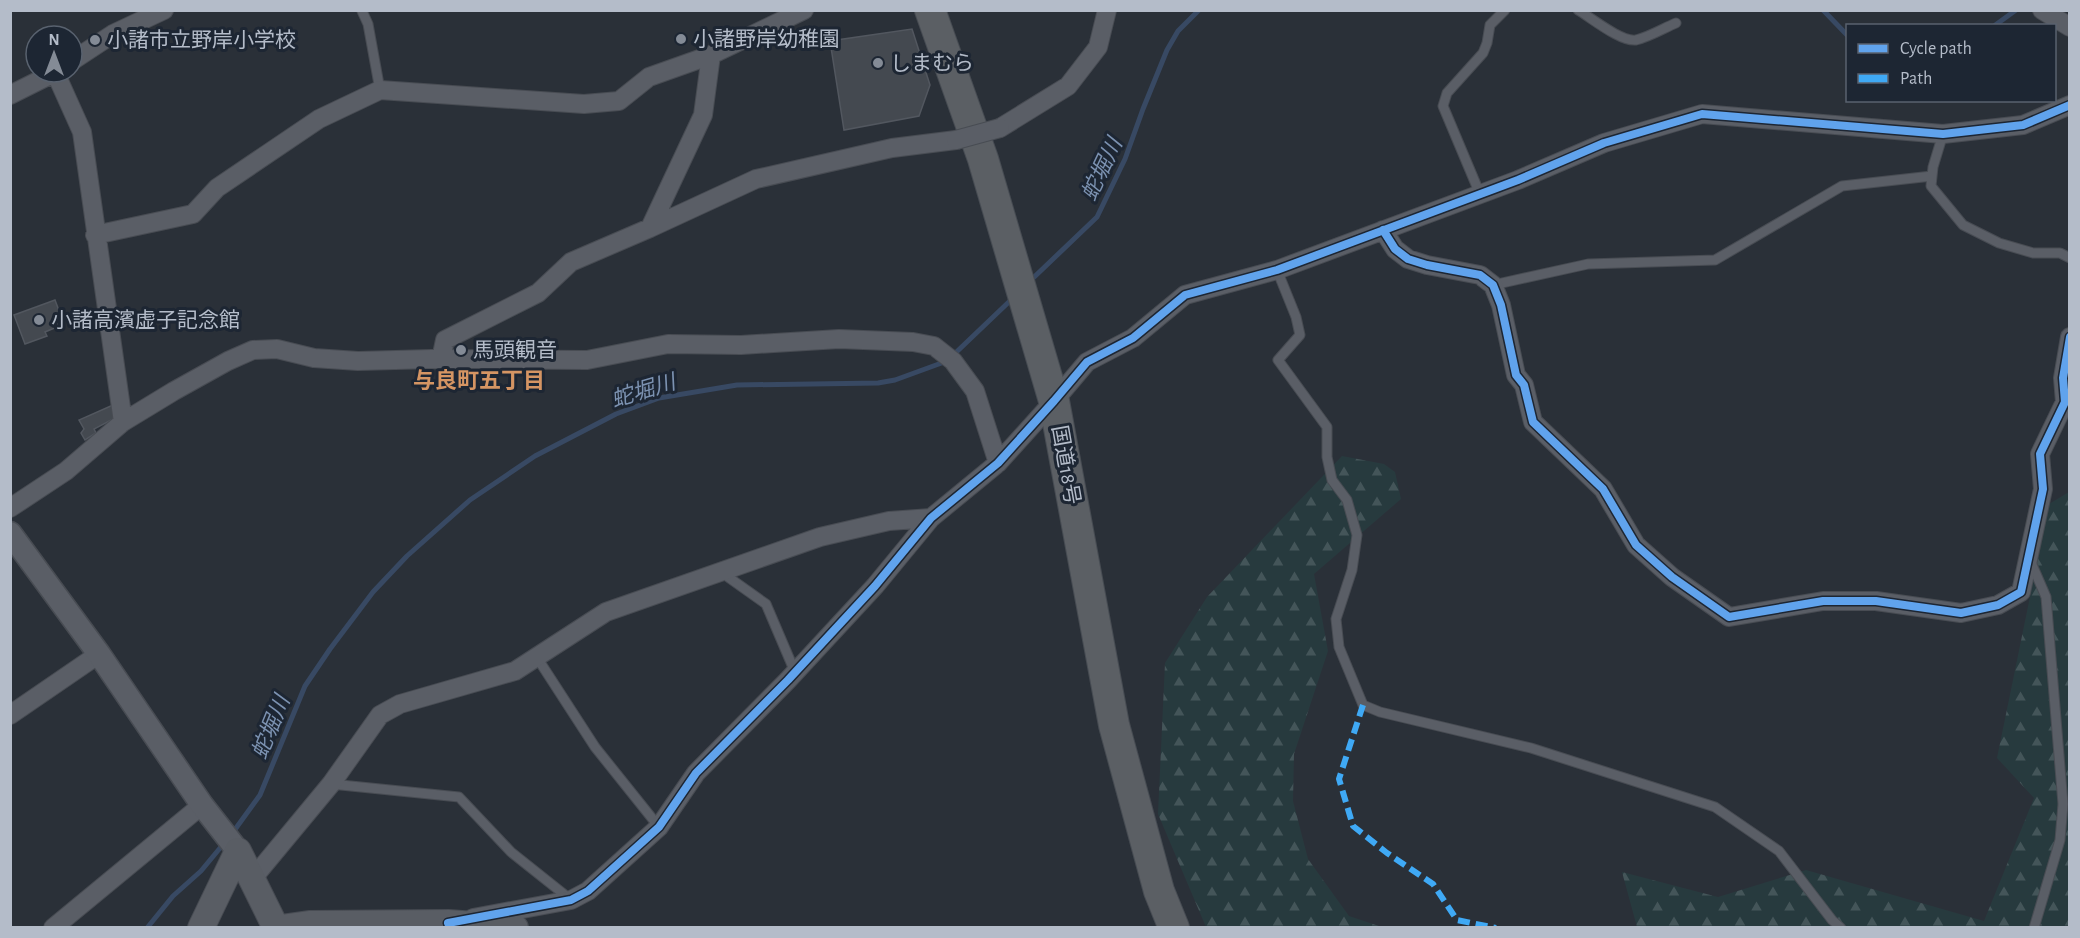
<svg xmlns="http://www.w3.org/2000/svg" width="2080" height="938" font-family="'Alegreya Sans','Noto Sans JP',sans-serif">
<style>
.forest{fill:url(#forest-firs)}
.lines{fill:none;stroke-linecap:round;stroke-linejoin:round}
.stream{stroke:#384963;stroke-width:5}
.building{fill:#444950;stroke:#52575f;stroke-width:1.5}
.service-casing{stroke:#484c53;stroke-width:11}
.minor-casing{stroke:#484c53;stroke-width:20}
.tertiary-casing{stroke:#484c53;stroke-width:25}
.secondary-casing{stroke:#484c53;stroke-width:28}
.trunk-casing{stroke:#474c53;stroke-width:32}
.service{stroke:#5a5e66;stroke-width:9}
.minor{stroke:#5a5e66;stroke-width:18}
.tertiary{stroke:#5a5e66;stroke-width:22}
.secondary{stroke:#595d64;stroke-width:26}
.trunk{stroke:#5b5f64;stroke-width:30}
.minor-bridge-casing{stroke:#484c53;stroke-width:20;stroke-linecap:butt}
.minor-bridge{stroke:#5a5e66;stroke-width:18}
.quiet{stroke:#3fa9f5;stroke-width:6;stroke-dasharray:12 6;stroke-linecap:butt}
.cycleway-casing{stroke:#1d2633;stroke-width:11}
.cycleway{stroke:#60a3ed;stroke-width:8}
.poi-dot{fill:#848b96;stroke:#1d2633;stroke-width:2}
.labels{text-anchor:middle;stroke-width:6;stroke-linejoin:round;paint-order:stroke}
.poi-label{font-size:21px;fill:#b4bcc9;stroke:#1d2633;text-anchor:start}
.street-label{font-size:21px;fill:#b4bcc9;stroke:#1d2633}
.water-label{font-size:22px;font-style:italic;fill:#7c92b1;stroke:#1d2633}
.neighbourhood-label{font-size:22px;font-weight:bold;fill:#d59563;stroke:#1d2633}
</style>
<defs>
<pattern id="forest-firs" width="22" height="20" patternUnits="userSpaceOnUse" patternTransform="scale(1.5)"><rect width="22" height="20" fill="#273a3e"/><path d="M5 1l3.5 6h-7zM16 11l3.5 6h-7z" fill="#445559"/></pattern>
</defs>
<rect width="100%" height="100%" fill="#2a3038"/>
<path class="forest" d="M1342 456 1384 464 1395 472 1401 499 1314 574 1328 651 1294 754 1293 801 1308 859 1349 916 1382 927H1206L1158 814 1165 663 1207 597Z
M2069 492V927H1637L1622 872 1718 897 1806 870 1984 921 2034 798 1997 758 2049 504Z"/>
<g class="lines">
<path class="stream" d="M1823 10 1848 36
M1994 26 2016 10
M1030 281 1097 217 1125 159 1143 109 1167 50 1178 31 1199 10
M231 835 260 795 305 686 330 649 373 592 407 556 470 500 535 456 616 414 659 398 737 385 878 383 895 380 947 361 1013 298
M147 928 173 896 201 871 225 842"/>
</g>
<path class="building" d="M912 29 930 85 919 116 844 130 830 41Z
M55 300 64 324 45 332 47 336 25 344 14 315Z
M113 405 119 416 94 429 96 433 85 440 81 433 84 429 79 420Z"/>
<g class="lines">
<g class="service-casing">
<path id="service" d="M1578 10C1593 19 1621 42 1636 40 1649 37 1664 28 1676 23
M362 11 368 24 380 90
M1943 134 1933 167 1931 186 1963 225 1999 243 2033 253H2060L2070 258
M1480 194 1443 106 1447 93 1483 53 1487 43 1490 25 1505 10
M1277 270 1296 317 1300 335 1278 360 1327 427V457L1332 480 1347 500 1357 535 1352 570 1336 619 1339 647 1363 705 1380 712 1531 748 1715 807 1779 851 1832 920 1841 928
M1493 285 1588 264 1715 260 1842 186 1932 176
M2030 560 2046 597 2063 804 2060 840 2034 928
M721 572 766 604 795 672
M536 656 595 747 659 827
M331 784 459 797 511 852 570 899"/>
</g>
<g class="minor-casing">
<path id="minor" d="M2042 10 2070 27
M72 61 113 34 164 10
M55 72 82 132 123 422
M10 95 56 72
M1000 128 1068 86 1098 47 1107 10
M650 228 756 179 892 148 956 140
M1383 230 1395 249 1408 259 1427 265 1480 275 1493 285 1501 305 1516 375 1524 385 1533 422 1603 489 1636 545 1672 577 1729 617 1823 601H1876L1961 613 1998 605 2021 592 2043 489 2040 454 2065 402 2063 378 2070 337
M95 235 193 214 217 188 319 119 380 90 584 104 619 101 649 77 711 55 804 10
M441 359 445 340 538 293 571 262 650 228 703 115 711 55
M10 508 66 471 123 422 174 391 228 361 253 350 277 349 314 358 358 361 432 359 587 360 668 344 741 345 839 339 913 342 934 346 953 361 975 391 998 463
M10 715 99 654
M253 878 331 784 380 715 400 704 515 671 606 612 820 537 889 521 931 518
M473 918 571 900 588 891 659 827 696 773 788 680 875 586 931 518 998 463 1054 401 1087 362 1133 338 1185 295 1277 270 1518 180 1604 143 1702 114 1943 134 2023 125 2070 105
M53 928 202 805"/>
</g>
<g class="tertiary-casing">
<path id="tertiary" d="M10 533 99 654 202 805 238 851"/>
</g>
<g class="secondary-casing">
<path id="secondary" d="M238 851 276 928
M201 928 238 851
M281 928 309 924 448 923 515 928"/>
</g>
<g class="trunk-casing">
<path id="trunk" d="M930 10 983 159 1054 401 1114 725 1159 891 1174 928"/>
</g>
<use href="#service" class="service"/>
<use href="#minor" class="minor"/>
<use href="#tertiary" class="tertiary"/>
<use href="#secondary" class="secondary"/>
<use href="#trunk" class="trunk"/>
<g class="minor-bridge-casing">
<path id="minor-bridge" d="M956 140 1000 128"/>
</g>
<use href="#minor-bridge" class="minor-bridge"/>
<path class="quiet" d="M1363 705 1339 779 1353 826 1387 853 1433 884 1457 920 1496 928"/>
<g class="cycleway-casing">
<path id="cycleway" d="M1383 230 1395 249 1408 259 1427 265 1480 275 1493 285 1501 305 1516 375 1524 385 1533 422 1603 489 1636 545 1672 577 1729 617 1823 601H1876L1961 613 1998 605 2021 592 2043 489 2040 454 2065 402 2063 378 2070 337
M448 923 571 900 588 891 659 827 696 773 788 680 875 586 931 518 998 463 1054 401 1087 362 1133 338 1185 295 1277 270 1518 180 1604 143 1702 114 1943 134 2023 125 2070 105"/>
</g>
<use href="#cycleway" class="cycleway"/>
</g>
<g class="poi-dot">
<circle cx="681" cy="39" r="6"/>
<circle cx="95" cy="40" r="6"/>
<circle cx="878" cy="63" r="6"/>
<circle cx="39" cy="320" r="6"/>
<circle cx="461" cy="350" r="6"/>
</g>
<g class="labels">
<g class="poi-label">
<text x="693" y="46">小諸野岸幼稚園</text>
<text x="107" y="47">小諸市立野岸小学校</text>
<text x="890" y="70">しまむら</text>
<text x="51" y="327">小諸高濱虚子記念館</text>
<text x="473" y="357">馬頭観音</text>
</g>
<g class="street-label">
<text transform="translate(1066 465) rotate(80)" y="7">国道18号</text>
</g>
<g class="water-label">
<text transform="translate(1101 169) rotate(-65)" y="8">蛇堀川</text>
<text transform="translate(643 390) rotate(-17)" y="8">蛇堀川</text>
<text transform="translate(270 727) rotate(-68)" y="8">蛇堀川</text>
</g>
<g class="neighbourhood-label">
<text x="479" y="388">与良町五丁目</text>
</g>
</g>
<rect width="2080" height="938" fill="none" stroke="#b4bcc9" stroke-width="24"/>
<rect x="1846" y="24" width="210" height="78" fill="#1d2633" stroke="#59626f" stroke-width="1.5"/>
<rect x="1858" y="44" width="30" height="9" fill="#60a3ed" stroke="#59626f" stroke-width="1.5"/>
<text x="1900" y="54" font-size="18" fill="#b4bcc9">Cycle path</text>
<rect x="1858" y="74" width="30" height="9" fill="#3fa9f5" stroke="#59626f" stroke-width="1.5"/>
<text x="1900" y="84" font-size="18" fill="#b4bcc9">Path</text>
<g transform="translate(54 54)"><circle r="28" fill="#1d2633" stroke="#59626f" stroke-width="1.5"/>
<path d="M0-4.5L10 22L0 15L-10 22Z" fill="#848b96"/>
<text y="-9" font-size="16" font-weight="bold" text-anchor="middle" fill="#b4bcc9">N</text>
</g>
</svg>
